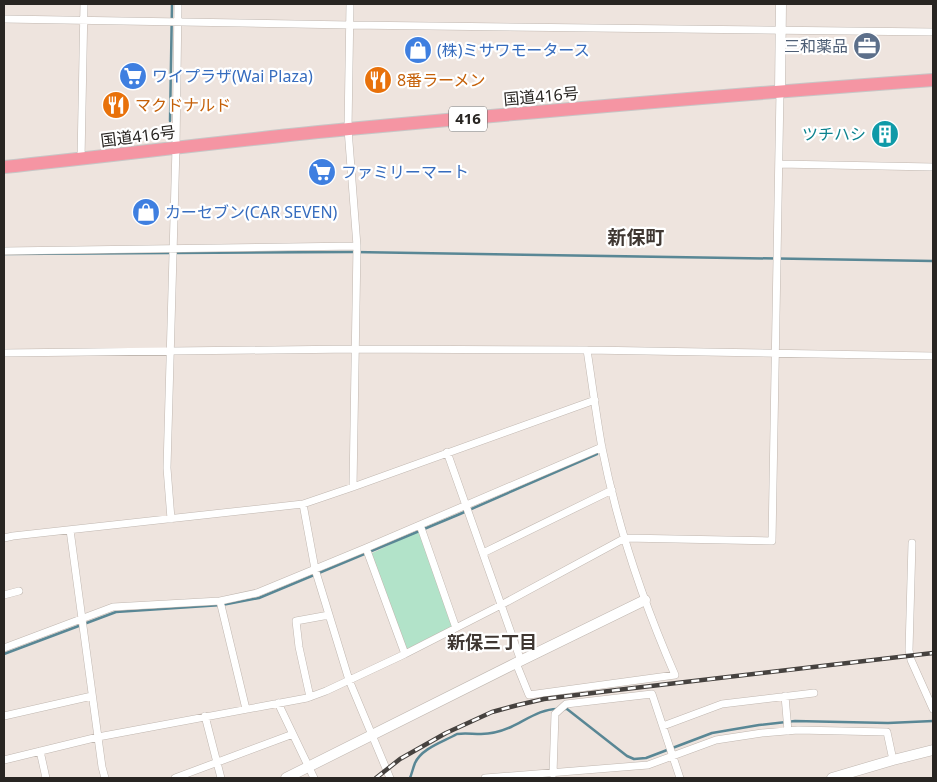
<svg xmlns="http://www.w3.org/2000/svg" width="937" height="782" font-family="'Noto Sans','Noto Sans JP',sans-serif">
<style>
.green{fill:#b2e3c9}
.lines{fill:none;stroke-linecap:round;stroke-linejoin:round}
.stream{stroke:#598795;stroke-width:2.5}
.street-casing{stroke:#c0b7b0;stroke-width:8}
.secondary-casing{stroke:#c0b7b0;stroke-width:11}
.highway-casing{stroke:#c7c6c6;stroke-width:14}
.street{stroke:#fff;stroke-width:7}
.secondary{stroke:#fff;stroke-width:10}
.highway{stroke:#f595a3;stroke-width:12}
.rail-casing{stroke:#46423f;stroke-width:4.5}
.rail{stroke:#fff;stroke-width:2.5;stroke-dasharray:8;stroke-linecap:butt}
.labels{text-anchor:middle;stroke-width:4.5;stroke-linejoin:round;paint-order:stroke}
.shield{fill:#fff;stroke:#686664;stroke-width:1}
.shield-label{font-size:15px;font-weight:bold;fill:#282522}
.service-label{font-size:16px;fill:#4e5e75;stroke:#fff;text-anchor:end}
.shop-label{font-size:16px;fill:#366cbe;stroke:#fff;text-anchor:start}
.food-label{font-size:16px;fill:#c56008;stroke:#fff;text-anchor:start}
.street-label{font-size:16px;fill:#282522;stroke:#fff}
.culture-label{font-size:16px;fill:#0d838f;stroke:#fff;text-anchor:end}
.neighbourhood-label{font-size:18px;font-weight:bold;fill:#3f3732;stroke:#fff}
.quarter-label{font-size:19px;font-weight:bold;fill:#3f3732;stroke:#fff}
</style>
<rect width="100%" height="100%" fill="#eee4de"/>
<path class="green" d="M419 531 456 628 407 653 368 555Z"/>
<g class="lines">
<path class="stream" d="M170 121 172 4
M4 254 353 252 933 261
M4 654 116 612 222 605 259 598 460 514 597 454
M564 709H567L627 756 634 759 646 758 712 733 759 725 795 721 888 723 933 721
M410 778C412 773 413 768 415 763 422 748 443 742 457 734 465 733 472 734 481 734 491 734 502 731 511 727 526 720 542 708 559 709"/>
<g class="street-casing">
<path id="street" d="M350 4 348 129 357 246 353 487
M4 19 350 25 933 32
M81 159 84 4
M779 164 933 167
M4 251 357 246
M4 353 354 349 587 350 933 356
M447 452 521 661
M303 504 315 569 349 680 390 778
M171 519 167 468 176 147 178 4
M420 525 456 628
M70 530 102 767 105 778
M4 538 13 536 303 504 353 487 595 400
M912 543 909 650 911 660 933 709
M366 548 405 654
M483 553 612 490
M4 595 19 591
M220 601 246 709
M4 648 113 607 220 601 257 593 366 548 602 447
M516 663 529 695 675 675C644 604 617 524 602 448 596 415 592 382 587 350
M785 696 788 731
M310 697 299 647 296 621 329 615
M278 703 314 778
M4 716 92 696
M205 716 221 778
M663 726 722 704 814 693
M40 751 46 778
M4 760 98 737 307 698 326 691 405 654 501 605 625 538 772 541 780 91
M553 774 555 714 566 704 652 694 680 778
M175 778 293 734
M485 778 648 765 716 740 762 733 798 730 887 732 893 760"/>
</g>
<g class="secondary-casing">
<path id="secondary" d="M780 91 781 4
M286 778 516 663 645 600
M832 778 893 760 933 750"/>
</g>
<g class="highway-casing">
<path id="highway" d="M4 167C119 155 234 140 349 129 543 111 738 94 933 80"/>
</g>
<use href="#street" class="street"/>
<use href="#secondary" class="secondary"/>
<use href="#highway" class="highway"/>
<g class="rail-casing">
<path id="rail" d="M376 778 400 759 446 733 492 712 518 705 544 699 617 690 933 653"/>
</g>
<use href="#rail" class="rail"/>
</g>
<defs>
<g id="office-disc" transform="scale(1.4375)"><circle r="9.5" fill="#5c6f8a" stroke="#fff"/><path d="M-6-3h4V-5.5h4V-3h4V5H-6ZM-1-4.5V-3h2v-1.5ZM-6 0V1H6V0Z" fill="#fff"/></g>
<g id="shop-disc" transform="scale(1.4375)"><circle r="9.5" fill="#3f7fe0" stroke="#fff"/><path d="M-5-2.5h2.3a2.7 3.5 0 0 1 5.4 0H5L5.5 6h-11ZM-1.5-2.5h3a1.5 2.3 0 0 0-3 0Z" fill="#fff"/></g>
<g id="supermarket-disc" transform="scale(1.4375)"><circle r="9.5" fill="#3f7fe0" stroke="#fff"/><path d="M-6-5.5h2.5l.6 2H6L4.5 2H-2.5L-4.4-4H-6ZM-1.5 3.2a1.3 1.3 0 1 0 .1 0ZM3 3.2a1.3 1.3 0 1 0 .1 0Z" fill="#fff"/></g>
<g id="restaurant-disc" transform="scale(1.4375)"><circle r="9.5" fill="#e8710a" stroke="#fff"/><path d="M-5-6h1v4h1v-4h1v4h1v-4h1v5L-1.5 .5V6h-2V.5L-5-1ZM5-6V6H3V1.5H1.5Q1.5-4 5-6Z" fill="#fff"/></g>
<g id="building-disc" transform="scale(1.4375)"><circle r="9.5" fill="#0f9aa8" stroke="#fff"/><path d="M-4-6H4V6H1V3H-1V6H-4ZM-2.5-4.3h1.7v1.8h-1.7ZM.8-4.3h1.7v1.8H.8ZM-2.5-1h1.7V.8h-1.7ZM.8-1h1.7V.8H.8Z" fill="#fff"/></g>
</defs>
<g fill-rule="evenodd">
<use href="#office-disc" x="867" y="46"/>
<use href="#shop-disc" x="418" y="50"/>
<use href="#supermarket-disc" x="133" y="76"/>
<use href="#restaurant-disc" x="378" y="80"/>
<use href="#restaurant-disc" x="116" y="105"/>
<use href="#building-disc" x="885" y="134"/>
<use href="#supermarket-disc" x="322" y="172"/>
<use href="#shop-disc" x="146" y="212"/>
</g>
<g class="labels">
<rect class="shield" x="449" y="106.5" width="38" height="25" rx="4"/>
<g class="shield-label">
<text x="468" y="124">416</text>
</g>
<g class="service-label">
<text x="848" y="52">三和薬品</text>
</g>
<g class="shop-label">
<text x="437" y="56">(株)ミサワモータース</text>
<text x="152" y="82">ワイプラザ(Wai Plaza)</text>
<text x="341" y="178">ファミリーマート</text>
<text x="165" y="218">カーセブン(CAR SEVEN)</text>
</g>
<g class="food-label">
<text x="397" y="86">8番ラーメン</text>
<text x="135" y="111">マクドナルド</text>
</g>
<g class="street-label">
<text transform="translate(541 96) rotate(-5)" y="6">国道416号</text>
<text transform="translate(138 136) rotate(-7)" y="6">国道416号</text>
</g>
<g class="culture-label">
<text x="866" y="140">ツチハシ</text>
</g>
<g class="neighbourhood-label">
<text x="492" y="649">新保三丁目</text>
</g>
<g class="quarter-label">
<text x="636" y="244">新保町</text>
</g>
</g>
<rect width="937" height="782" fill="none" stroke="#282522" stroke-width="10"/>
</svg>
